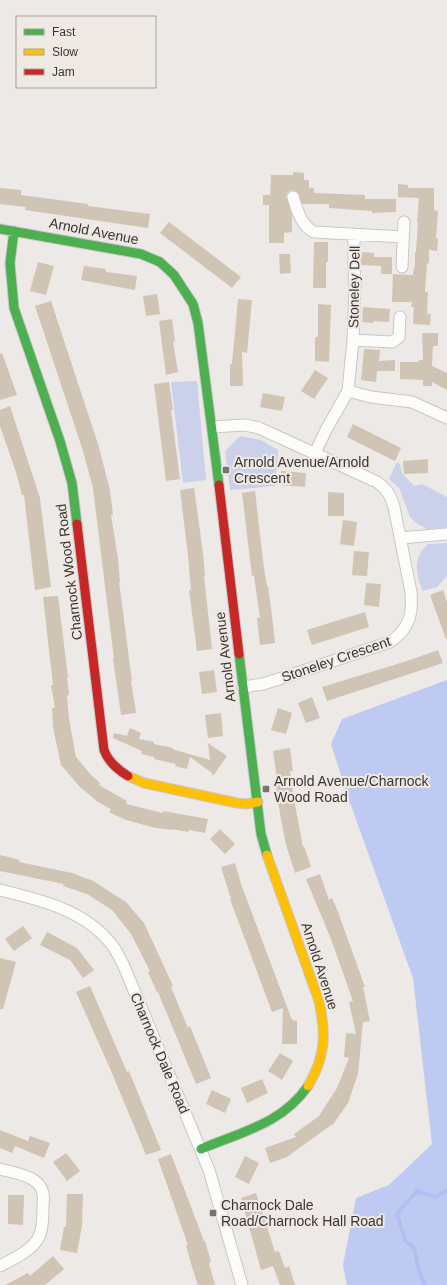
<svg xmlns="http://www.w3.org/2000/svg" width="447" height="1285" font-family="Helvetica,sans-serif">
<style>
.green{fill:#cbd1ea}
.forest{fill:#bfcaf2}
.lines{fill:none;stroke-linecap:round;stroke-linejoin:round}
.stream{stroke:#b0bef2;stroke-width:4}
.building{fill:#d0c4b4}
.street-casing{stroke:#c9c7c5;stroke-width:13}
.fast-casing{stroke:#c9c7c5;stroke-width:11}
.slow-casing{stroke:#c9c7c5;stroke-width:11}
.jam-casing{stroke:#c9c7c5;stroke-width:11}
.street{stroke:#fcfcfb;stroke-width:11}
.fast{stroke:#4caf50;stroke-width:9}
.slow{stroke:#ffc107;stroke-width:9}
.jam{stroke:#c62828;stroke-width:9}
.poi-dot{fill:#777572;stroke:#efe9e3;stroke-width:1.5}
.labels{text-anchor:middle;stroke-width:4;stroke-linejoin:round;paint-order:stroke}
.street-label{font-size:14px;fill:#383633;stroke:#efe9e3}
.poi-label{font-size:14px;fill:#383633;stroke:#efe9e3;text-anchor:start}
</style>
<rect width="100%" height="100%" fill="#ece9e6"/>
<path class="green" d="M197 381 206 480 183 483 171 382Z
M240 436 261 440 278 450 275 486 230 490 225 451Z
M397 462 400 464 402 473 414 486 422 484 447 497V528L427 529 416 523 410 517 399 488 389 479Z
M447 543V576L437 587 423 591C415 573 413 558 428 544Z"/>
<path class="forest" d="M447 680V1285H347L343 1265 356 1198 389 1185 432 1144 413 978 349 800 331 744 342 719Z"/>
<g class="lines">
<path class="stream" d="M425 1285 419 1271 414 1248 405 1240 397 1214 417 1191 435 1197 447 1190"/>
</g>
<path class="building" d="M293 172 304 173V180H309V188H314V193L365 195V199H396V212L372 213V211L329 208V204H302L298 192 291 190 288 192 286 196 292 215V232L284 233V243H269V205H263V195H270L271 175H293Z
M398 184 408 185V188H434V210L438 211 436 238 438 239 437 251 429 250V263L427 264 425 292H428L427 314H431L430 325 413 324 414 307H411L412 302H392L393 274 413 275 414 267H415V252H416L418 222H417L419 198 398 197Z
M0 188 21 190V195L88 204V206L150 214 148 228 25 210 26 207 0 204Z
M169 222 241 277 232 288 160 233Z
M314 242H328V262H326V288H313Z
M362 252 374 253V257H392V274H381V266L361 265Z
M279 254H290L291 273 280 274Z
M38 262 54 266 46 295 30 291Z
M84 266 106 269V272L137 276 135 290 81 280Z
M157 294 160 314 146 316 143 296Z
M238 299 252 300 247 353 242 352 243 386H230V364H232Z
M51 301 98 444 110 490 113 515H111L118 559 120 582H119L132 681H131L136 713 121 715 113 659H114L93 488 83 451 35 306Z
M318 304 331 305 329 362 315 361V337H318Z
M363 307 390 309 389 322 374 321 373 323 362 322Z
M172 319 175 341 173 342 178 372 166 375 159 321Z
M422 333H438V346H433L432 366 447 373V390L432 382V386H423V380L400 379V362H419V360H423Z
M364 349 380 350 379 361 395 360V371H377L376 382 361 380Z
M2 353 17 395 0 400V354Z
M315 370 328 378 314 399 301 391Z
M169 382 173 410H171L180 479 166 481 154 384Z
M263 393 285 397 282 411 260 407Z
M10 406 40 498 51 587 35 590 24 495H22L16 472 0 426V410Z
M353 424 401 448 395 461 347 437Z
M428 459V473L404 474 403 461Z
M281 471 306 473 305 487 280 485Z
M194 488 203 553 205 576H204L212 649 197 651 189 590H191L188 555 180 490Z
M255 491 263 561 267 587 268 586 271 608 275 643 260 645 257 618H260L254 576H252L242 493Z
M328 492 344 493V516H328Z
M343 520 357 522 354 546 340 544Z
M354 551 369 552 367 576 352 575Z
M366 583 381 584 379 607 364 605Z
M443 590 447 602V639H446L430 595Z
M58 596 68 677H67L69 695 67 696 69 719 76 757 92 776 100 783 99 785 127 801 126 804 163 813V811L208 819 205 833 189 830 188 832 173 829V830L156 828 126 820 109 812 111 809 98 802 80 787 61 765 53 727 52 708H55L51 685H53L43 597Z
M365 612 369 627 312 645 307 630Z
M438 650 443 663 327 701 322 687 407 661Z
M214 670 217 692 202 694 199 672Z
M312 697 320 718 306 723 298 703Z
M278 708 292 713 286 734 271 730Z
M221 713 223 736 208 738 205 715Z
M130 728 141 733 139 739 154 742V744L173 748 172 749 210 760 208 743 227 756 213 776 212 773 190 757 187 769 175 766 176 764 154 759V757L141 754 142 751 113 738 114 733 127 736Z
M290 748 293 771H290L294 800 303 847 304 846 311 867 295 873 286 845 279 808 276 786 278 785 273 751Z
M220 829 235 844 225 854 210 839Z
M0 855 20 860 19 862 72 873 93 881 126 902 144 923 168 975 173 986 171 987 188 1028 190 1026 211 1078 196 1084 158 992H157L148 972 150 971 131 934 112 910 87 894 63 886 64 884 0 871Z
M235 863 241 884 292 1020 297 1021V1044H282L283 1008 272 1012 230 899H231L221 867Z
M320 874 329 900 332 898 338 912 365 987H363L370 1021 363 1022 358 1074 348 1103 334 1123 287 1157 270 1163 265 1148 296 1137 294 1134 319 1116 337 1088 349 1058 344 1057 346 1033 356 1034 349 1002 353 1001 331 939 306 879Z
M23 926 32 938 14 951 5 939Z
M47 932 77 948 94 970 83 978 70 960 40 945Z
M0 958 16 962 3 1009H0Z
M90 986 127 1072 129 1071 161 1150 146 1155 112 1073 76 992Z
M280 1053 293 1061 282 1080 268 1071Z
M262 1079 268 1093 247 1103 241 1088Z
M212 1090 231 1099 225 1113 206 1104Z
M0 1130 28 1141 30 1136 50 1143 44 1158 15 1146 12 1153 0 1148Z
M66 1153 80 1171 67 1181 53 1162Z
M171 1154 204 1241H205L211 1262 209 1263 215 1285H198L192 1267 186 1245H188L158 1159Z
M245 1156 259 1163 249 1184 235 1177Z
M256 1193 275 1252 279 1251 285 1268 289 1266 295 1285H280L273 1266 261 1270 241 1198Z
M67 1194H83L82 1226 77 1253 60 1250 64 1227H66Z
M8 1195H24L23 1225 8 1224Z
M53 1256 64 1269 45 1285H5L28 1273 30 1276Z"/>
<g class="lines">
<g class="street-casing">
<path id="street" d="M293 197C297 209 301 226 314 232L403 237
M402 267 404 222
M353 340 392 342 399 337 400 317
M348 391 371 397 412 402 447 418
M212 427 245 425 259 428 377 482C387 489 391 496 394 507L411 592C413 615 409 629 390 642L279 679 263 684 243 687
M315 453 326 430 348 391 353 340 355 285 354 265V234
M400 538 447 534
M0 890C41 900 85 910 112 945 117 951 119 958 123 964L209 1170 242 1285
M0 1169C11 1172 26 1174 35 1181 44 1188 44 1196 43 1206 43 1214 43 1223 41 1231 37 1249 15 1258 0 1266"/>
</g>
<g class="fast-casing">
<path id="fast" d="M0 229 141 254 160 262 174 275 193 304 198 323 219 485
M14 231 10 263 14 308 60 441 72 483 77 524
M239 654 261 834 267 855
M201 1149C241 1132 282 1124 308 1086"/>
</g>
<g class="slow-casing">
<path id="slow" d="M128 776 144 783 237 803 246 804 258 802
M267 855 319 1001C326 1034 326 1056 308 1086"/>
</g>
<g class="jam-casing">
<path id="jam" d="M219 485 239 654
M77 524 104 750C108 761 118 770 128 776"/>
</g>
<use href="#street" class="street"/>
<use href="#fast" class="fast"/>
<use href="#slow" class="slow"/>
<use href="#jam" class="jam"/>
</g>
<g class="poi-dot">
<rect x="222" y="466" width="8" height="8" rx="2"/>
<rect x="262" y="785" width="8" height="8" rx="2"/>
<rect x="209" y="1209" width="8" height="8" rx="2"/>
</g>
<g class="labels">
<g class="street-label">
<text transform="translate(94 231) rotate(11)" y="5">Arnold Avenue</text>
<text transform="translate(354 287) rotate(-89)" y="5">Stoneley Dell</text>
<text transform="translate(69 572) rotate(-97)" y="5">Charnock Wood Road</text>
<text transform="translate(225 657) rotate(-97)" y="5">Arnold Avenue</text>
<text transform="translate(336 659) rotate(-19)" y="5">Stoneley Crescent</text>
<text transform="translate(320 966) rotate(72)" y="5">Arnold Avenue</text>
<text transform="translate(160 1053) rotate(67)" y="5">Charnock Dale Road</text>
</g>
<g class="poi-label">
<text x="234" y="467">Arnold Avenue/Arnold<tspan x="234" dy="16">Crescent</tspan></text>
<text x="274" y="786">Arnold Avenue/Charnock<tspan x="274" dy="16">Wood Road</tspan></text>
<text x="221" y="1210">Charnock Dale<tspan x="221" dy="16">Road/Charnock Hall Road</tspan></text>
</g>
</g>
<rect x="16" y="16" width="140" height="72" fill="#efe9e3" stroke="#a6a19d"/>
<rect x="24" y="29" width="20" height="6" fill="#4caf50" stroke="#a6a19d"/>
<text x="52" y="36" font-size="12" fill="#383633">Fast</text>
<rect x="24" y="49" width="20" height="6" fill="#ffc107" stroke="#a6a19d"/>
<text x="52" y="56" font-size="12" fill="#383633">Slow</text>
<rect x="24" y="69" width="20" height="6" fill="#c62828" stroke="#a6a19d"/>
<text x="52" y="76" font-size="12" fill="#383633">Jam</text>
</svg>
